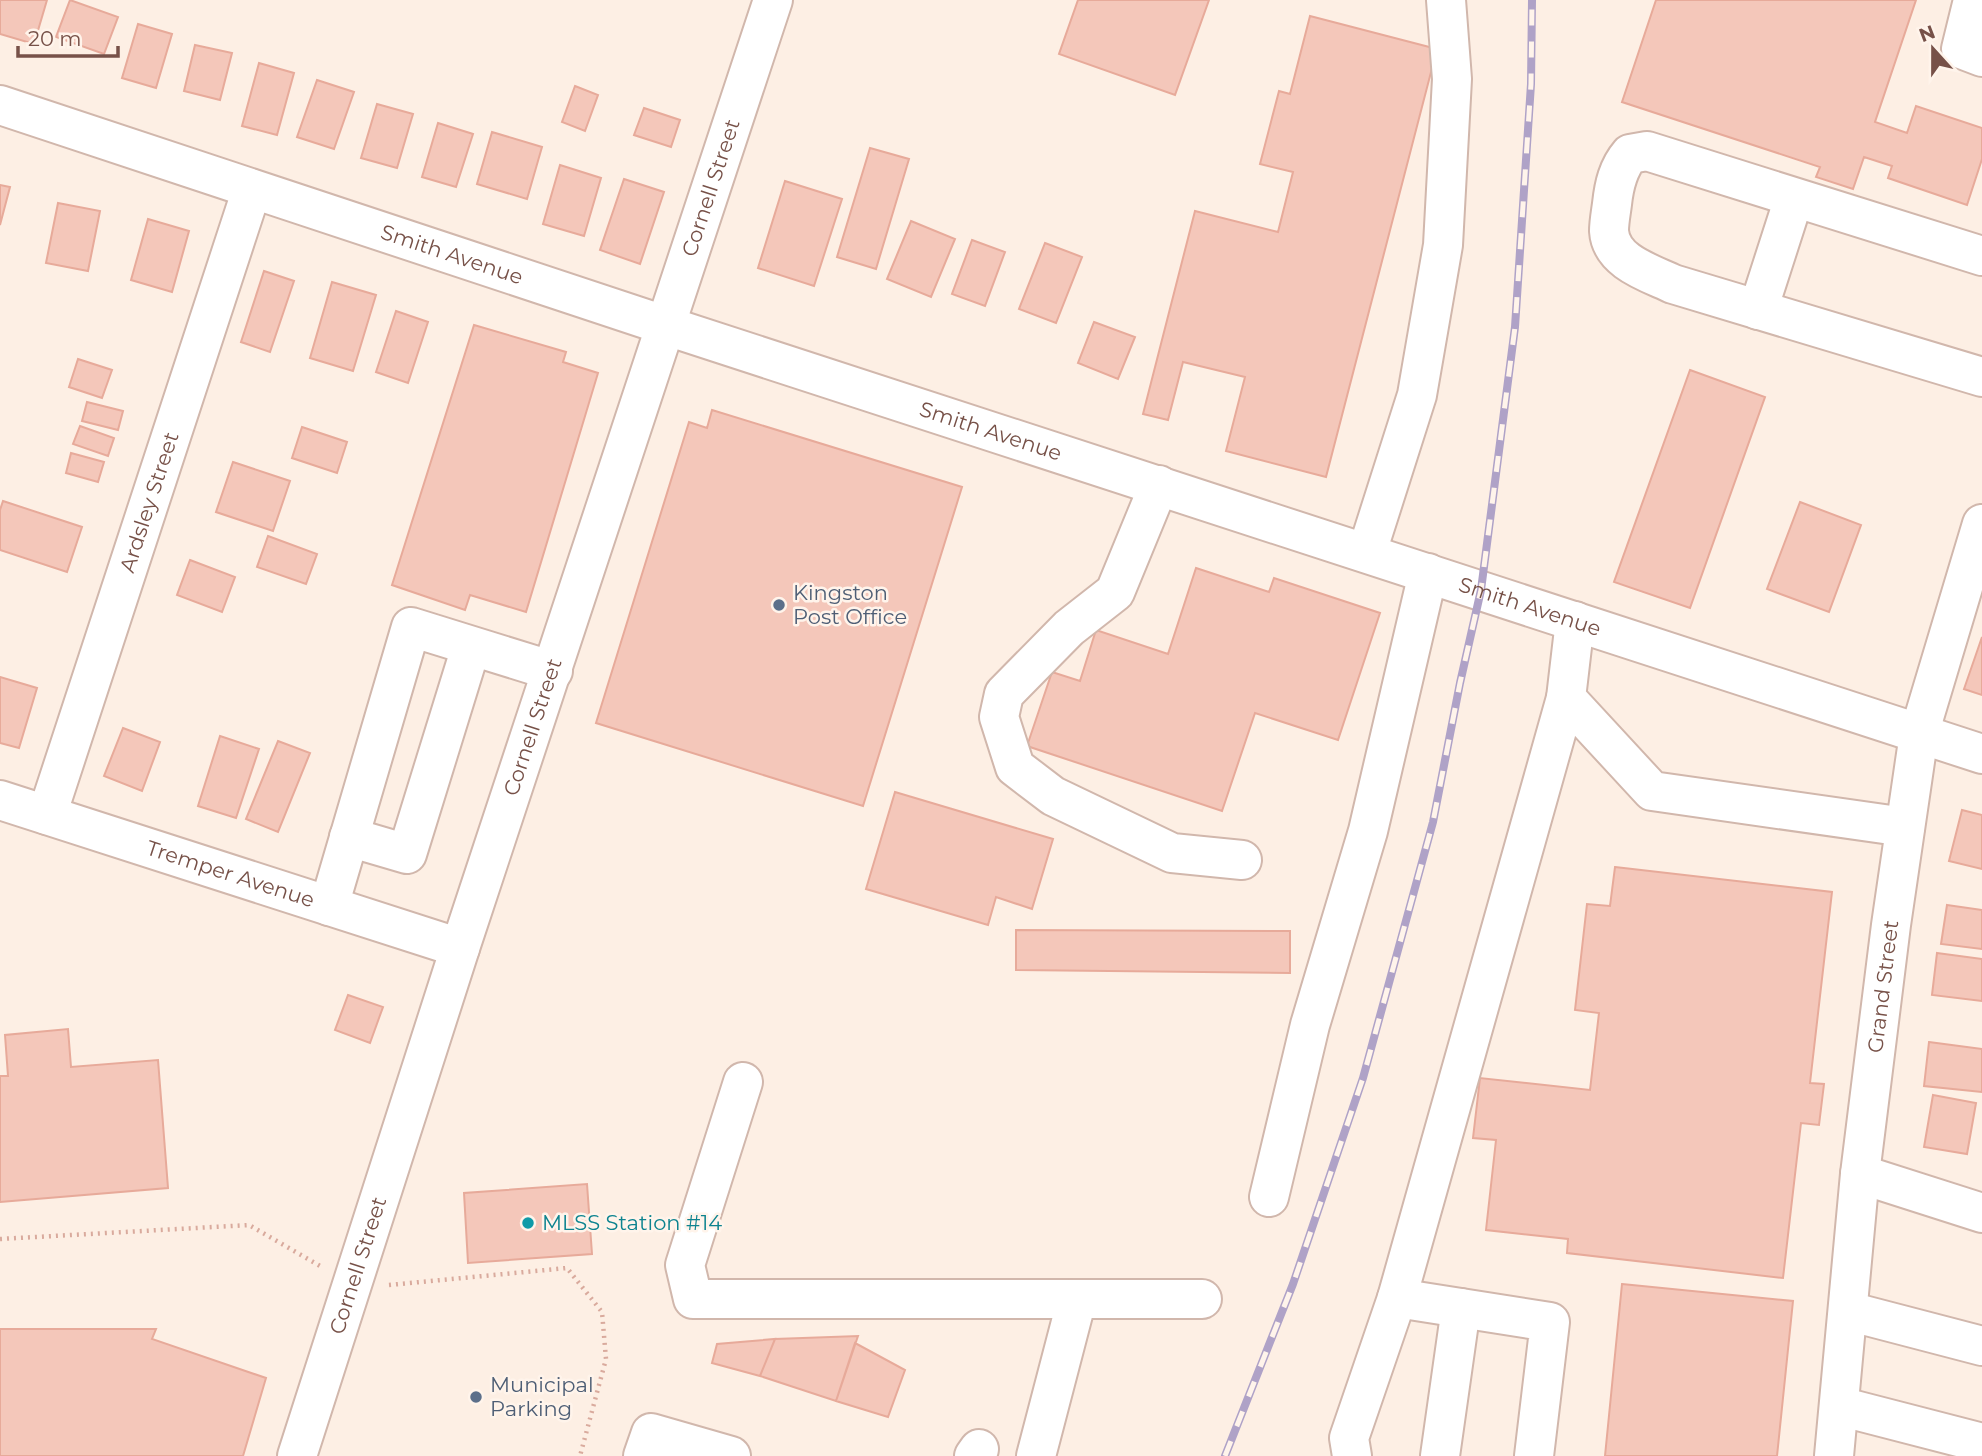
<svg xmlns="http://www.w3.org/2000/svg" width="1982" height="1456" font-family="Montserrat,sans-serif">
<style>
.building{fill:#f4c7ba;stroke:#e7aa9a;stroke-width:2}
.lines{fill:none;stroke-linecap:round;stroke-linejoin:round}
.minor-casing{stroke:#d1b7ac;stroke-width:42}
.path{stroke:#d9aa9d;stroke-width:4.5;stroke-dasharray:2 5;stroke-linecap:butt}
.minor{stroke:#fff;stroke-width:38}
.rail-casing{stroke:#afa2c7;stroke-width:8}
.rail{stroke:#fff4eb;stroke-width:5;stroke-dasharray:16;stroke-linecap:butt}
.service-dot{fill:#5c6f8a;stroke:#fff4eb;stroke-width:2.5}
.culture-dot{fill:#0f9aa8;stroke:#fff4eb;stroke-width:2.5}
.labels{text-anchor:middle;stroke-width:5;stroke-linejoin:round;paint-order:stroke}
.street-label{font-size:21px;fill:#775148;stroke:#fff4eb}
.service-label{font-size:21px;fill:#4e5e75;stroke:#fff4eb;text-anchor:start}
.culture-label{font-size:21px;fill:#0d838f;stroke:#fff4eb;text-anchor:start}
</style>
<rect width="100%" height="100%" fill="#fdefe4"/>
<path class="building" d="M0 0H47L34 44 0 34Z
M70 0 118 17 104 54 56 37Z
M1078 0H1209L1175 95 1059 54Z
M1656 0H1916L1875 122 1907 133 1916 106 1982 128V159L1967 205 1888 178 1892 166 1864 157 1853 189 1816 177 1820 167 1622 102Z
M1310 16 1437 49 1326 477 1226 451 1245 377 1183 362 1168 420 1143 414 1195 211 1278 232 1293 172 1260 164 1279 91 1290 94Z
M138 24 172 34 156 88 122 78Z
M195 45 232 53 220 100 184 91Z
M259 63 294 73 277 135 242 126Z
M317 80 354 92 334 149 297 137Z
M575 86 598 95 585 131 562 122Z
M377 104 413 114 397 168 361 158Z
M644 108 680 120 671 147 634 135Z
M438 123 473 134 456 187 422 177Z
M492 132 542 147 527 199 477 184Z
M870 148 909 159 876 269 837 257Z
M560 165 601 178 584 236 543 224Z
M624 179 664 192 640 264 600 250Z
M785 181 842 199 814 286 758 268Z
M0 185 10 187 0 225Z
M58 203 100 211 88 271 46 263Z
M148 219 189 231 172 292 131 280Z
M911 221 955 239 931 297 887 279Z
M972 240 1005 252 985 306 952 294Z
M1045 243 1082 257 1056 323 1019 309Z
M264 271 294 281 270 352 241 342Z
M332 282 376 295 353 371 310 358Z
M396 311 428 322 408 383 376 372Z
M1094 322 1135 337 1118 379 1078 363Z
M474 325 566 352 563 362 598 373 526 612 470 595 465 610 392 585Z
M78 359 112 370 102 398 69 387Z
M1690 370 1765 397 1690 608 1614 582Z
M87 402 123 411 118 430 82 421Z
M712 410 962 487 863 806 596 723 689 422 707 428Z
M80 426 114 438 108 456 73 444Z
M302 427 347 442 337 473 292 458Z
M71 453 104 462 98 482 66 473Z
M233 462 290 481 273 531 216 512Z
M3 501 82 527 67 572 0 550V510Z
M1800 502 1861 525 1829 612 1767 589Z
M268 536 317 554 306 584 257 567Z
M190 560 235 577 222 612 177 595Z
M1196 568 1269 592 1274 578 1380 613 1338 740 1255 713 1222 811 1027 746 1052 672 1080 681 1096 630 1168 654Z
M1982 637V695L1964 689Z
M0 677 37 688 19 748 0 743Z
M123 728 160 742 142 791 104 776Z
M220 736 259 749 236 818 198 806Z
M278 741 310 753 278 832 246 819Z
M895 792 1053 839 1032 909 996 897 988 925 866 889Z
M1962 810 1982 815V869L1949 861Z
M1615 867 1832 892 1810 1083 1824 1084 1819 1125 1801 1123 1783 1278 1567 1253 1568 1239 1486 1230 1496 1140 1473 1138 1480 1078 1590 1090 1599 1013 1575 1010 1587 904 1610 906Z
M1947 905 1982 910V949L1941 944Z
M1016 930 1290 931V973L1016 970Z
M1937 953 1982 959V1001L1932 995Z
M348 995 383 1007 370 1043 335 1030Z
M68 1029 71 1067 158 1060 168 1188 0 1202V1076H8L5 1035Z
M1929 1042 1982 1049V1092L1924 1086Z
M1933 1095 1976 1103 1967 1154 1924 1147Z
M587 1184 592 1254 468 1263 464 1193Z
M1622 1284 1793 1301 1777 1456H1605Z
M0 1329H156L152 1339 266 1378 243 1456H0Z
M858 1336 836 1401 760 1376 775 1339Z
M775 1339 760 1376 712 1363 717 1344Z
M855 1343 905 1370 888 1417 836 1401Z"/>
<g class="lines">
<g class="minor-casing">
<g id="minor">
<path d="M1973 0 1961 49 1982 57"/>
<path id="s1" d="M0 105 667 326 1982 754"/>
<path d="M1982 256 1647 151 1630 154C1618 168 1614 185 1612 204 1611 212 1609 222 1609 231 1611 262 1650 273 1673 284L1982 377"/>
<path d="M1758 310 1794 198"/>
<path d="M1159 485 1115 592 1069 628 1004 694 999 717 1015 767 1053 796 1172 853 1242 860"/>
<path d="M1367 552 1417 395 1443 245 1452 79 1446 0"/>
<path d="M1575 621 1566 698 1652 791 1905 827"/>
<path id="s2" d="M0 800 460 948"/>
<path id="s3" d="M47 815 252 189"/>
<path d="M349 837 407 854 471 647"/>
<path d="M329 906 411 627 553 671"/>
<path d="M743 1082 685 1265 693 1299H1077"/>
<path d="M1860 1174 1982 1213"/>
<path d="M1269 1197 1310 1025 1368 831 1428 573"/>
<path d="M1397 1298 1566 698"/>
<path d="M1848 1311 1982 1346"/>
<path d="M1839 1406 1982 1443"/>
<path id="s4" d="M297 1456 460 948 773 0"/>
<path d="M643 1456 651 1433 731 1456"/>
<path d="M974 1456 979 1449"/>
<path d="M1036 1456 1077 1299H1202"/>
<path d="M1352 1456 1349 1438 1397 1298 1550 1322 1534 1456"/>
<path d="M1440 1456 1461 1308"/>
<path id="s5" d="M1834 1456 1860 1174 1891 925 1919 734 1982 524"/>
</g>
</g>
<path class="path" d="M0 1239 249 1225 320 1266
M389 1285 567 1268 602 1312 606 1359 580 1456"/>
<use href="#minor" class="minor"/>
<g class="rail-casing">
<path id="rail" d="M1225 1456 1293 1284 1363 1078 1433 822 1460 683 1481 590 1515 327 1531 84 1532 0"/>
</g>
<use href="#rail" class="rail"/>
</g>
<g class="service-dot">
<circle cx="779" cy="605" r="7"/>
<circle cx="476" cy="1397" r="7"/>
</g>
<circle class="culture-dot" cx="528" cy="1223" r="7"/>
<g class="labels">
<g class="street-label">
<text dy="7" stroke="none"><textPath href="#s4" startOffset="1334">Cornell Street</textPath></text>
<text dy="7" stroke="none"><textPath href="#s1" startOffset="476">Smith Avenue</textPath></text>
<text dy="7" stroke="none"><textPath href="#s1" startOffset="1043">Smith Avenue</textPath></text>
<text dy="7" stroke="none"><textPath href="#s3" startOffset="329">Ardsley Street</textPath></text>
<text dy="7" stroke="none"><textPath href="#s1" startOffset="1610">Smith Avenue</textPath></text>
<text dy="7" stroke="none"><textPath href="#s4" startOffset="766">Cornell Street</textPath></text>
<text dy="7" stroke="none"><textPath href="#s2" startOffset="242">Tremper Avenue</textPath></text>
<text dy="7" stroke="none"><textPath href="#s5" startOffset="472">Grand Street</textPath></text>
<text dy="7" stroke="none"><textPath href="#s4" startOffset="200">Cornell Street</textPath></text>
</g>
<g class="service-label">
<text x="793" y="600">Kingston<tspan x="793" dy="24">Post Office</tspan></text>
<text x="490" y="1392">Municipal<tspan x="490" dy="24">Parking</tspan></text>
</g>
<g class="culture-label">
<text x="542" y="1230">MLSS Station #14</text>
</g>
</g>
<g transform="translate(1933 49) rotate(339)" stroke="#fff4eb" stroke-width="5" paint-order="stroke">
<path d="M0-5L12 26L0 18L-12 26Z" fill="#775148"/>
<text y="-10" font-size="19" font-weight="bold" text-anchor="middle" fill="#775148">N</text>
</g>
<path d="M18 46v10h100v-10" fill="none" stroke="#775148" stroke-width="3.5"/>
<text x="28" y="46" font-size="21" fill="#775148" stroke="#fff4eb" stroke-width="5" paint-order="stroke">20 m</text>
</svg>
